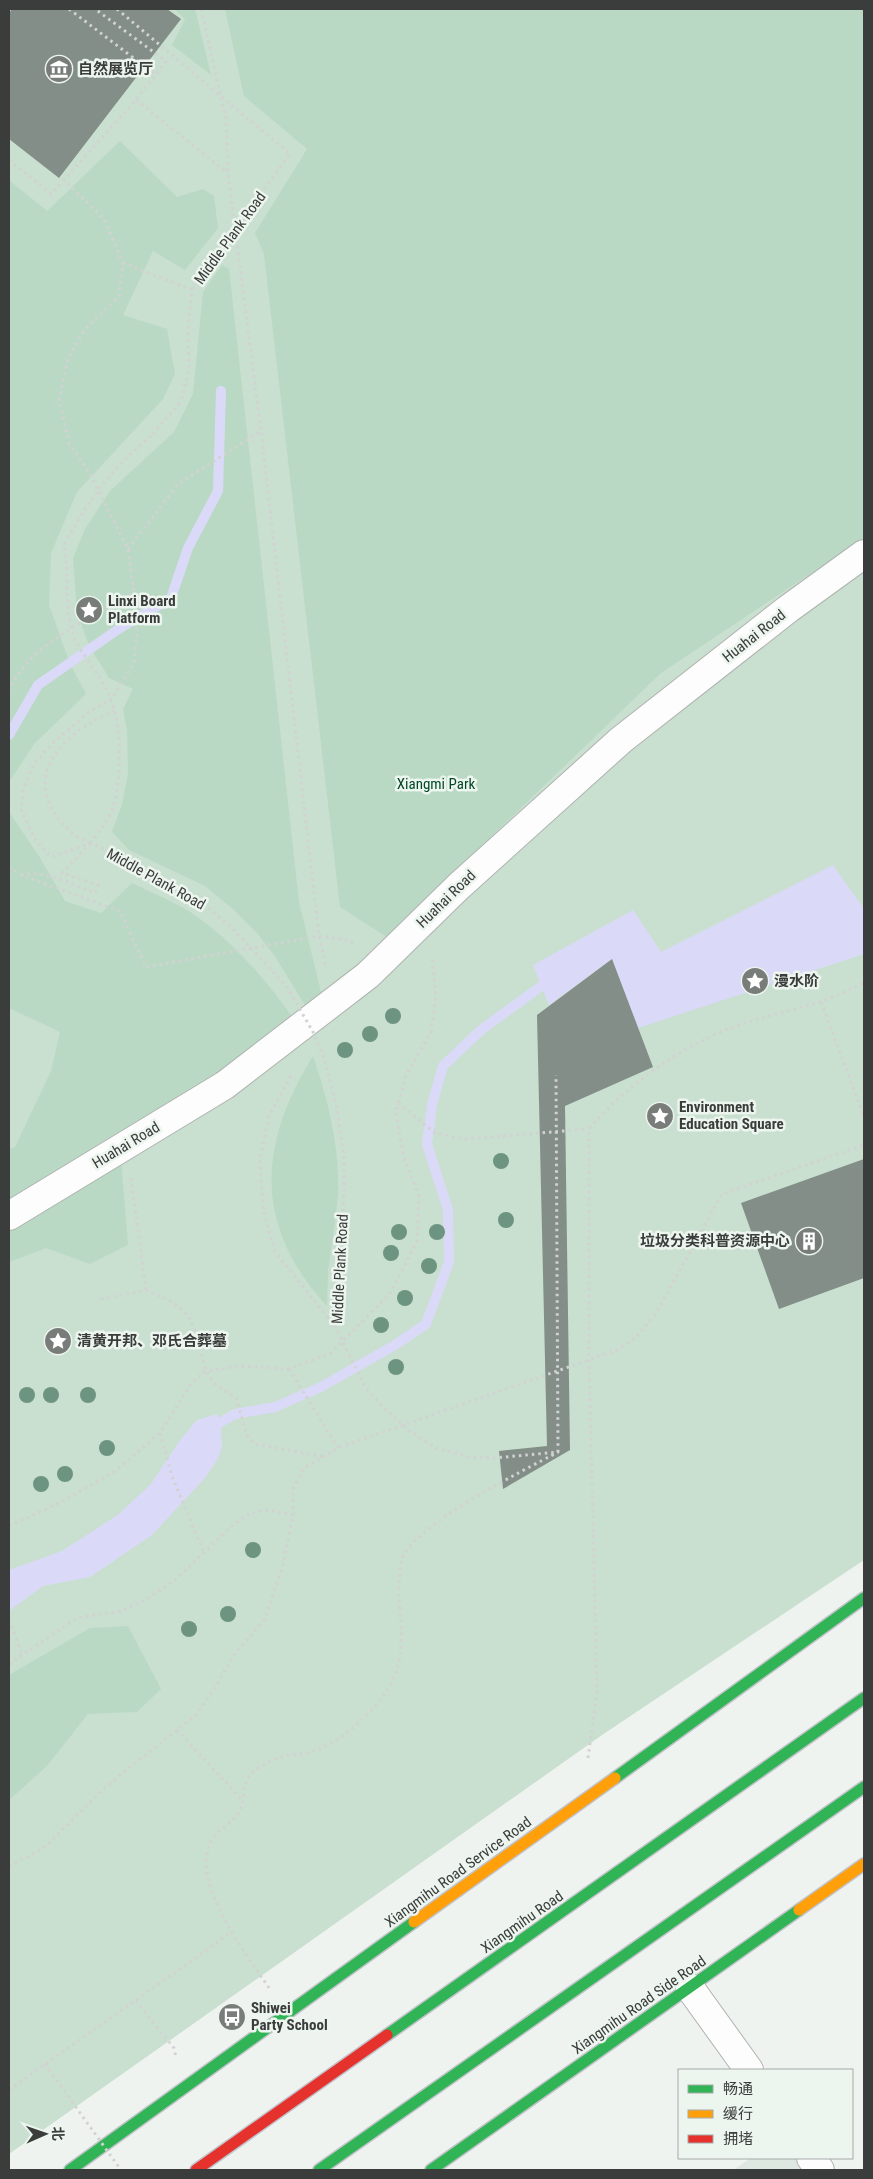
<svg xmlns="http://www.w3.org/2000/svg" width="873" height="2179" font-family="'Roboto Condensed','Noto Sans SC',sans-serif">
<style>
.built{fill:#dee7e0}
.green{fill:#c9dfd0}
.forest{fill:#bad9c4}
.water{fill:#dadaf8}
.lines{fill:none;stroke-linecap:round;stroke-linejoin:round}
.stream{stroke:#dadaf8;stroke-width:10}
.building{fill:#828e87}
.street-casing{stroke:#afb3b0;stroke-width:30}
.fast-casing{stroke:#c0c2c9;stroke-width:14}
.slow-casing{stroke:#c0c2c9;stroke-width:14}
.jam-casing{stroke:#c0c2c9;stroke-width:14}
.path{stroke:#d2d2d2;stroke-width:3;stroke-dasharray:2.5 4;stroke-linecap:butt}
.street{stroke:#fdfdfd;stroke-width:28}
.fast{stroke:#30b455;stroke-width:11}
.slow{stroke:#ff9f0a;stroke-width:11}
.jam{stroke:#e5322d;stroke-width:11}
.path-bridge{stroke:#d2d2d2;stroke-width:3;stroke-dasharray:2.5 4;stroke-linecap:butt}
.tree{fill:#6d9481}
.labels{text-anchor:middle;stroke-width:5;stroke-linejoin:round;paint-order:stroke}
.poi-label{font-size:15px;font-weight:bold;fill:#3a3d3b;stroke:#edf5ef;text-anchor:start}
.street-label{font-size:15px;fill:#3a3d3b;stroke:#edf5ef}
.park-label{font-size:15px;fill:#034727;stroke:#edf5ef}
</style>
<rect width="100%" height="100%" fill="#eff3f0"/>
<path class="built" d="M751 2158H796L805 2170H733Z"/>
<path class="green" d="M9 9H864V1560L605 1733 9 2154Z"/>
<path class="forest" d="M174 9H195L211 75 172 45 185 19Z
M225 9H864V538L661 673 387 937 340 907 264 254 255 233 307 149 244 96Z
M120 141 177 197 203 189 214 196 218 228 185 270 153 251 123 315 167 329 175 374 163 399 77 492 51 553 49 605 70 664 86 694 34 744 9 782V180L47 211Z
M222 265 229 269 299 902 323 1000 308 1010 276 958 258 934 233 909 205 886 129 850 112 832 122 804 128 774 127 730 123 709 133 689 109 678 89 646 77 612 73 558 85 529 110 491 174 432 193 394 203 292Z
M9 812 39 856 65 901 101 913 132 883C154 894 181 904 200 919 237 946 267 981 293 1018L237 1064 9 1200V1149L15 1147 51 1071 60 1032 9 1008Z
M313 1056C328 1100 340 1147 338 1195 336 1218 332 1240 329 1264 327 1277 328 1292 327 1306 253 1226 258 1145 313 1056Z
M121 1159 128 1245 90 1264 46 1248 9 1262V1229Z
M128 1626 161 1689 137 1712 88 1714 47 1766 9 1800V1675L90 1628Z"/>
<path class="water" d="M833 865 864 909V954L638 1028 612 959 549 1005 533 965 633 910 661 952Z
M217 1414 221 1430 222 1448 217 1460 205 1478 152 1535 90 1577 43 1586 9 1611V1570L62 1551 119 1514 151 1484 180 1440 197 1420Z"/>
<g class="lines">
<path class="stream" d="M9 735 38 685 120 628 171 598 188 548 218 491 221 391
M212 1432 219 1423 235 1414 275 1407 321 1387 395 1345 426 1324 449 1262 448 1210 427 1144 432 1105 443 1066 481 1030 551 979"/>
</g>
<path class="building" d="M12 9H167L181 19 59 178 9 139V13Z
M612 959 653 1067 565 1106 570 1450 503 1489 499 1451 547 1446 537 1015Z
M864 1159V1278L779 1309 741 1203Z"/>
<g class="lines">
<g class="street-casing">
<path id="street" d="M9 1216 225 1085 368 975 458 887 621 740 788 609 864 554
M690 1988 749 2070
M811 2158 820 2170"/>
</g>
<g class="fast-casing">
<path id="fast" d="M615 1778 864 1598
M387 2035 864 1698
M70 2170 414 1922
M319 2170 864 1787
M431 2170 799 1910"/>
</g>
<g class="slow-casing">
<path id="slow" d="M799 1910 864 1864
M414 1922 615 1778"/>
</g>
<g class="jam-casing">
<path id="jam" d="M196 2170 387 2035"/>
</g>
<path class="path" d="M69 9 156 75
M201 9 226 119 228 173 261 431 319 936 326 967
M136 100 228 173
M9 160 51 194 136 100 166 61 95 9
M63 179 104 219 123 263 119 296 85 329 68 358 59 400 69 443 89 472 128 549 134 593 137 632 134 662 112 699 90 711 54 742 33 765 24 787 21 809 34 838 51 857 91 843
M123 263 192 290 188 328 189 370 181 401 151 436
M128 549 178 484 261 431
M9 691C24 648 95 614 134 593
M90 843C61 831 34 797 50 763 62 738 91 722 114 710
M9 867 21 875 120 911 146 967 319 936 346 940 355 944
M21 875C46 870 72 884 95 893L98 885 62 873 90 844
M821 1002 864 1117
M291 1076 269 1116 260 1159 263 1209 275 1252 335 1326
M398 1103 435 1133 465 1139 588 1129
M131 1178 146 1290
M101 1299 146 1290 169 1300 188 1315 195 1331 206 1371 214 1383 236 1398 248 1438 256 1444 324 1457
M289 1369 338 1448
M160 1433 172 1476 204 1553
M9 1526 57 1504 114 1472 160 1433 192 1382 206 1371 242 1366 289 1369 331 1353 391 1292 417 1241 419 1196 403 1155 396 1112 406 1075 431 1032 436 995 432 957
M9 1620 22 1654
M9 1664 77 1618 121 1611 145 1600 174 1581 233 1525 250 1513 270 1510 293 1515
M177 1730 242 1800
M588 1758 597 1693 589 1359V1129C624 1088 673 1052 723 1031 754 1018 788 1012 819 1002 834 998 849 989 864 983
M9 1866 44 1848 108 1785 196 1715 214 1690 233 1656 264 1620 283 1565 293 1515V1489L304 1468 338 1448 617 1350 635 1338 655 1315 722 1194 864 1145
M269 1988C247 1955 193 1886 209 1846 215 1830 231 1825 239 1812 247 1800 240 1780 254 1771 261 1766 272 1760 281 1757 292 1754 304 1755 314 1751 339 1743 369 1716 384 1695 415 1652 393 1611 401 1563 407 1527 525 1470 558 1452
M136 2001 174 2048 176 2057
M9 2090 232 1932"/>
<use href="#street" class="street"/>
<use href="#fast" class="fast"/>
<use href="#slow" class="slow"/>
<use href="#jam" class="jam"/>
<path class="path-bridge" d="M117 9 290 154 192 290
M151 436C120 462 93 492 74 528 71 532 66 539 65 544 63 552 67 562 67 571 67 594 66 623 78 645 87 661 100 676 108 693 122 723 122 772 114 804 111 818 98 832 91 843L149 872 203 903 234 930 287 987 313 1032 324 1058 336 1104 344 1156V1195L335 1326 365 1387 381 1405 410 1431 436 1448 469 1457 495 1458 558 1452 556 1075
M45 2064 121 2170"/>
</g>
<g class="tree">
<circle cx="393" cy="1016" r="8"/>
<circle cx="370" cy="1034" r="8"/>
<circle cx="345" cy="1050" r="8"/>
<circle cx="501" cy="1161" r="8"/>
<circle cx="506" cy="1220" r="8"/>
<circle cx="399" cy="1232" r="8"/>
<circle cx="437" cy="1232" r="8"/>
<circle cx="391" cy="1253" r="8"/>
<circle cx="429" cy="1266" r="8"/>
<circle cx="405" cy="1298" r="8"/>
<circle cx="381" cy="1325" r="8"/>
<circle cx="396" cy="1367" r="8"/>
<circle cx="27" cy="1395" r="8"/>
<circle cx="51" cy="1395" r="8"/>
<circle cx="88" cy="1395" r="8"/>
<circle cx="107" cy="1448" r="8"/>
<circle cx="65" cy="1474" r="8"/>
<circle cx="41" cy="1484" r="8"/>
<circle cx="253" cy="1550" r="8"/>
<circle cx="228" cy="1614" r="8"/>
<circle cx="189" cy="1629" r="8"/>
</g>
<defs>
<g id="museum-disc" transform="scale(1.4375)"><circle r="9.5" fill="#797d7a" stroke="#edf5ef"/><path d="M0-6L6-3V-2H-6V-3ZM-5-1h2V3h-2ZM-1-1h2V3h-2ZM3-1h2V3H3ZM-6 4H6V6H-6Z" fill="#fff"/></g>
<g id="sight-disc" transform="scale(1.4375)"><circle r="9.5" fill="#797d7a" stroke="#edf5ef"/><path d="M0-6L1.8-2.2L6-1.7L2.9 1.2L3.7 5.4L0 3.3L-3.7 5.4L-2.9 1.2L-6-1.7L-1.8-2.2Z" fill="#fff"/></g>
<g id="building-disc" transform="scale(1.4375)"><circle r="9.5" fill="#797d7a" stroke="#edf5ef"/><path d="M-4-6H4V6H1V3H-1V6H-4ZM-2.5-4.3h1.7v1.8h-1.7ZM.8-4.3h1.7v1.8H.8ZM-2.5-1h1.7V.8h-1.7ZM.8-1h1.7V.8H.8Z" fill="#fff"/></g>
<g id="bus-disc" transform="scale(1.4375)"><circle r="9.5" fill="#797d7a" stroke="#edf5ef"/><path d="M-5-6H5V4H4V6H2V4H-2V6H-4V4H-5ZM-3.5-4V0h7V-4ZM-3.5 1.2v1.5H-2V1.2ZM2 1.2v1.5H3.5V1.2Z" fill="#fff"/></g>
</defs>
<g fill-rule="evenodd">
<use href="#museum-disc" x="59" y="69"/>
<use href="#sight-disc" x="89" y="610"/>
<use href="#sight-disc" x="755" y="981"/>
<use href="#sight-disc" x="660" y="1116"/>
<use href="#building-disc" x="809" y="1241"/>
<use href="#sight-disc" x="58" y="1341"/>
<use href="#bus-disc" x="232" y="2017"/>
</g>
<g class="labels">
<g class="poi-label">
<text x="78" y="74">自然展览厅</text>
<text x="108" y="606">Linxi Board<tspan x="108" dy="17">Platform</tspan></text>
<text x="774" y="986">漫水阶</text>
<text x="679" y="1112">Environment<tspan x="679" dy="17">Education Square</tspan></text>
<text x="790" y="1246" text-anchor="end">垃圾分类科普资源中心</text>
<text x="77" y="1346">清黄开邦、邓氏合葬墓</text>
<text x="251" y="2013">Shiwei<tspan x="251" dy="17">Party School</tspan></text>
</g>
<g class="street-label">
<text transform="translate(230 238) rotate(-54)" y="5">Middle Plank Road</text>
<text transform="translate(754 636) rotate(-38)" y="5">Huahai Road</text>
<text transform="translate(156 879) rotate(29)" y="5">Middle Plank Road</text>
<text transform="translate(446 899) rotate(-44)" y="5">Huahai Road</text>
<text transform="translate(126 1145) rotate(-31)" y="5">Huahai Road</text>
<text transform="translate(340 1269) rotate(-87)" y="5">Middle Plank Road</text>
<text transform="translate(458 1872) rotate(-36)" y="5">Xiangmihu Road Service Road</text>
<text transform="translate(522 1922) rotate(-35)" y="5">Xiangmihu Road</text>
<text transform="translate(639 2005) rotate(-35)" y="5">Xiangmihu Road Side Road</text>
</g>
<g class="park-label">
<text x="436" y="789">Xiangmi Park</text>
</g>
</g>
<rect width="873" height="2179" fill="none" stroke="#3a3d3b" stroke-width="20"/>
<rect x="678" y="2069" width="175" height="90" fill="#edf5ef" stroke="#a5aba7"/>
<rect x="688" y="2085" width="25" height="8" fill="#30b455" stroke="#a5aba7"/>
<text x="723" y="2094" font-size="15" fill="#3a3d3b">畅通</text>
<rect x="688" y="2110" width="25" height="8" fill="#ff9f0a" stroke="#a5aba7"/>
<text x="723" y="2119" font-size="15" fill="#3a3d3b">缓行</text>
<rect x="688" y="2135" width="25" height="8" fill="#e5322d" stroke="#a5aba7"/>
<text x="723" y="2144" font-size="15" fill="#3a3d3b">拥堵</text>
<g transform="translate(45 2134) rotate(88)" stroke="#edf5ef" stroke-width="4" paint-order="stroke">
<path d="M0-4L9 19L0 12L-9 19Z" fill="#3a3d3b"/>
<text y="-8" font-size="14" font-weight="bold" text-anchor="middle" fill="#3a3d3b">北</text>
</g>
</svg>
